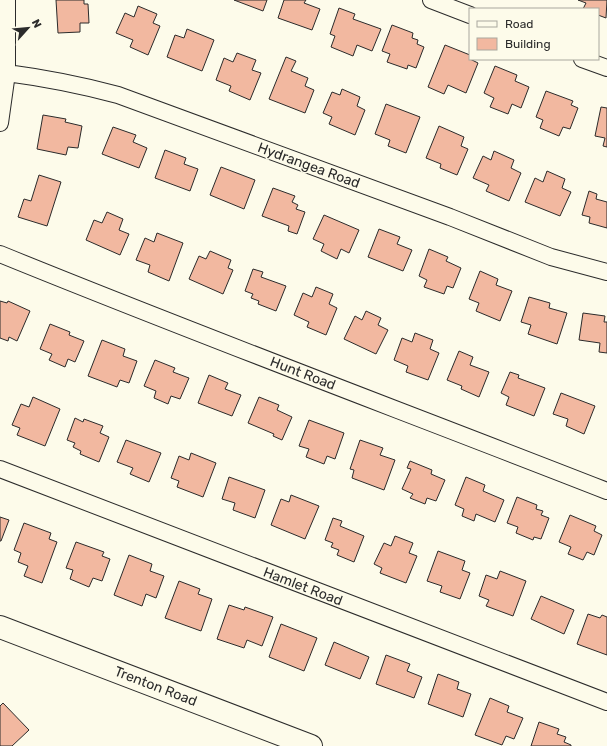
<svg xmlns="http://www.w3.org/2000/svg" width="607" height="746" font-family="Rubik,sans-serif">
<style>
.building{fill:#f2b8a0;stroke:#2b2b2b}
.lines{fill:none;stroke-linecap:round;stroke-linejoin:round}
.street-casing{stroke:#2b2b2b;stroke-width:18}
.secondary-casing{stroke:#2b2b2b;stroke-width:24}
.street{stroke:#fdfbea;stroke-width:16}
.secondary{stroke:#fdfbea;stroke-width:22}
.labels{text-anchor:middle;stroke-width:3;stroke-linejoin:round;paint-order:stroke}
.street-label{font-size:14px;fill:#2b2b2b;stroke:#fdfbea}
</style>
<rect width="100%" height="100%" fill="#fdfbea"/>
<path class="building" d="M56 0H84V4H88L89 23H80V32L58 33Z
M234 0H267L263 11Z
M284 0H306L304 3 320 9 312 30 278 18Z
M578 0H607L606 18 598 15V9H583L586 3Z
M138 6 157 14 153 23 160 26 148 55 130 47 133 40 116 33 125 13 134 17Z
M339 8 355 14 353 19 381 29 372 51 357 45 353 56 331 47 335 36 330 34Z
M392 25 413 33 412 38 418 40 417 44 424 47 416 68 408 65 407 69 387 62 390 54 382 51Z
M187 29 214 40 202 71 167 57 175 35 184 38Z
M445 45 470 55V59L478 63 466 93 448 85 444 94 428 87Z
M237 53 256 60 252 70 261 73 250 100 229 91 231 86 216 80 224 58 233 62Z
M286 57 296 61 291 71 308 78 305 86 314 90 305 113 269 99Z
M495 66 517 75 515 81 529 87 521 108 512 104 508 114 490 107 494 98 484 93Z
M342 89 360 97 357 106 365 110 355 135 329 124 332 117 323 113 332 92 340 95Z
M546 91 573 101 571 105 578 108 570 129 563 127 559 136 540 128 543 120 536 117Z
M386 104 420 117 406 153 388 146 390 140 375 134Z
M601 107 607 108V147L603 146 605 138 595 136Z
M43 115 66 119 65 122 82 126 78 148 68 147 66 155 37 149Z
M439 126 464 137 461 146 468 149 457 175 440 168 441 164 426 158Z
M113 127 136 135 133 142 147 148 139 168 102 154Z
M165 150 186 158 184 164 198 169 190 191 155 178Z
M494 151 514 160 511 168 521 173 509 201 486 191 489 185 473 178 483 156 491 160Z
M221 167 255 180 244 209 210 195Z
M547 171 565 179 562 188 571 192 560 216 525 202 535 178 543 182Z
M39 175 61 182 47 226 18 217 24 199 31 201Z
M273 188 295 196 292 202 298 205 296 209 305 212 297 234 288 231 289 226 262 216Z
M589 191 597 194 596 199 607 202V228L589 223 590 217 582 215Z
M107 212 123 219 119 230 129 234 120 255 86 240 94 220 102 223Z
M324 215 359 230 349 253 341 249 337 259 321 251 324 244 313 239Z
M379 229 400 237 397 244 412 250 403 271 368 257Z
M157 233 183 243 169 281 148 272 150 265 136 260 145 238 154 242Z
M429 249 448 257 446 261 461 268 453 288 447 286 444 294 424 287 427 280 419 276Z
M210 251 231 260 228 268 233 270 223 294 189 279 199 256 206 259Z
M253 269 263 272 261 277 286 286 276 311 258 304 259 301 251 298 253 294 245 291Z
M480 271 498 279 496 285 512 291 500 321 476 311 479 303 469 299Z
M316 287 333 294 329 304 337 308 326 335 307 327 309 322 294 315 303 293 312 297Z
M529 297 550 303 549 308 567 313 557 344 528 334 531 325 521 322Z
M0 301 7 303 8 301 30 311 17 341 9 337 8 341 0 338Z
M366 311 381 318 378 325 388 330 376 354 344 339 355 316 362 320Z
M583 313 605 316 604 322H607V353L599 352 600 343 579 340Z
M50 324 70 332 69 335 84 341 75 362 68 359 65 367 49 360 52 354 40 349Z
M415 333 433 340 430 349 439 353 428 380 406 372 408 366 394 360 402 338 412 342Z
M102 340 125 349 123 356 137 361 129 383 120 380 117 387 88 376Z
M459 351 473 357 470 365 489 372 479 397 461 389 462 386 447 380Z
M155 360 175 368 173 372 189 378 180 399 171 396 168 404 154 398 156 391 144 386Z
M510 372 519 375 518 378 545 388 534 416 506 405 509 397 501 393Z
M209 375 228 383 225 389 241 395 232 416 198 403Z
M561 393 595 406 584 434 566 426 568 419 553 414Z
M33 397 60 409 45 446 17 435 20 428 12 425 21 404 29 407Z
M259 397 279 405 277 410 292 417 282 440 273 436 274 434 248 423Z
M75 418 83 422 84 419 103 426 100 433 109 437 99 462 80 454 81 451 73 447 75 443 67 440Z
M309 420 344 433 335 459 327 456 324 464 306 457 309 449 299 446Z
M126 440 161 453 149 482 130 474 133 468 117 462Z
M360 440 383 448 380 455 395 460 384 490 352 478 354 470 350 469Z
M191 453 216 463 203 497 177 487 179 481 171 478 179 456 189 460Z
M410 461 432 470 431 474 445 480 436 501 427 498 425 504 410 498 413 494 402 489 411 469 407 468Z
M229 477 265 490 255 518 233 510 235 503 222 499Z
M466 477 485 485 483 491 504 500 495 522 476 514 474 521 462 516 464 509 455 505Z
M291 495 319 506 305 539 271 525 281 499 289 502Z
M517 497 537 505 536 509 543 511 541 515 549 518 541 539 534 537 533 540 516 533 518 527 507 523Z
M570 515 596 526 594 531 602 535 594 555 587 552 583 560 568 554 571 547 559 542Z
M0 517 9 520 1 541H0Z
M333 518 342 521 340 526 364 536 354 562 337 555 339 550 331 547 333 543 325 540Z
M24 523 51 533 49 539 57 542 42 583 24 576 28 566 18 562 21 553 14 550Z
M395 536 413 543 409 553 417 556 406 583 380 573 382 568 374 564 384 543 391 546Z
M76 542 104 552 102 556 110 559 102 581 93 578 89 587 70 579 73 570 66 568Z
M438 551 465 561 462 570 470 573 460 599 440 592 442 586 427 581Z
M129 555 152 564 150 571 164 576 156 598 146 594 142 606 114 595Z
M500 571 526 581 513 616 486 606 489 600 479 596 486 575 497 579Z
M179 581 200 589 198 594 212 599 201 631 165 618Z
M541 596 574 610 564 634 531 619Z
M229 605 244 610 245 607 273 617 262 646 247 640 244 648 217 639Z
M588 614 600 618 602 615 607 617V655L577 644Z
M281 624 317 638 304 671 269 657Z
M334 642 369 657 360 679 325 665Z
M386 655 410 664 407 671 422 677 414 698 376 684Z
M438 674 459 682 457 689 471 694 463 717 428 704Z
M490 698 509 706 507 712 523 718 514 739 506 736 502 745 475 735Z
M3 703 29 730 12 746H0V706Z
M539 722 559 729 557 734 566 737 564 742 571 745V746H531Z"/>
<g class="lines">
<g class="street-casing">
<path id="street" d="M431 0 470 15
M582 59 607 68
M7 73C45 78 81 85 118 95L450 217 551 257 607 272
M0 123 7 73V0
M0 254C201 336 405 412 607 491
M0 469 607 702"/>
</g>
<g class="secondary-casing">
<path id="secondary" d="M0 627 311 746"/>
</g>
<use href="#street" class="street"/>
<use href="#secondary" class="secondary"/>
</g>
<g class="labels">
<g class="street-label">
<text transform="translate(309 165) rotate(20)" y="5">Hydrangea Road</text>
<text transform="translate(303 373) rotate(21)" y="5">Hunt Road</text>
<text transform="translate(303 586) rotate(21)" y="5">Hamlet Road</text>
<text transform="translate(156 686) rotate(21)" y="5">Trenton Road</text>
</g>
</g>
<rect x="469" y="8" width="130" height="52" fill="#fdfbea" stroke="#a9a89e"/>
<rect x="477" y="21" width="20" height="6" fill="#fdfbea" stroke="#a9a89e"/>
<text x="505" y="28" font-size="12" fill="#2b2b2b">Road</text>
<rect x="477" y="38" width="20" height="12" fill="#f2b8a0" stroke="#a9a89e"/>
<text x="505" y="48" font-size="12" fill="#2b2b2b">Building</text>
<g transform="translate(28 28) rotate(63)" stroke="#fdfbea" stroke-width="3" paint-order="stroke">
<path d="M0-3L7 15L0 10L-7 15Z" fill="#2b2b2b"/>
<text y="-6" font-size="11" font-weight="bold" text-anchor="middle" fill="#2b2b2b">N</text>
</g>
</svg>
